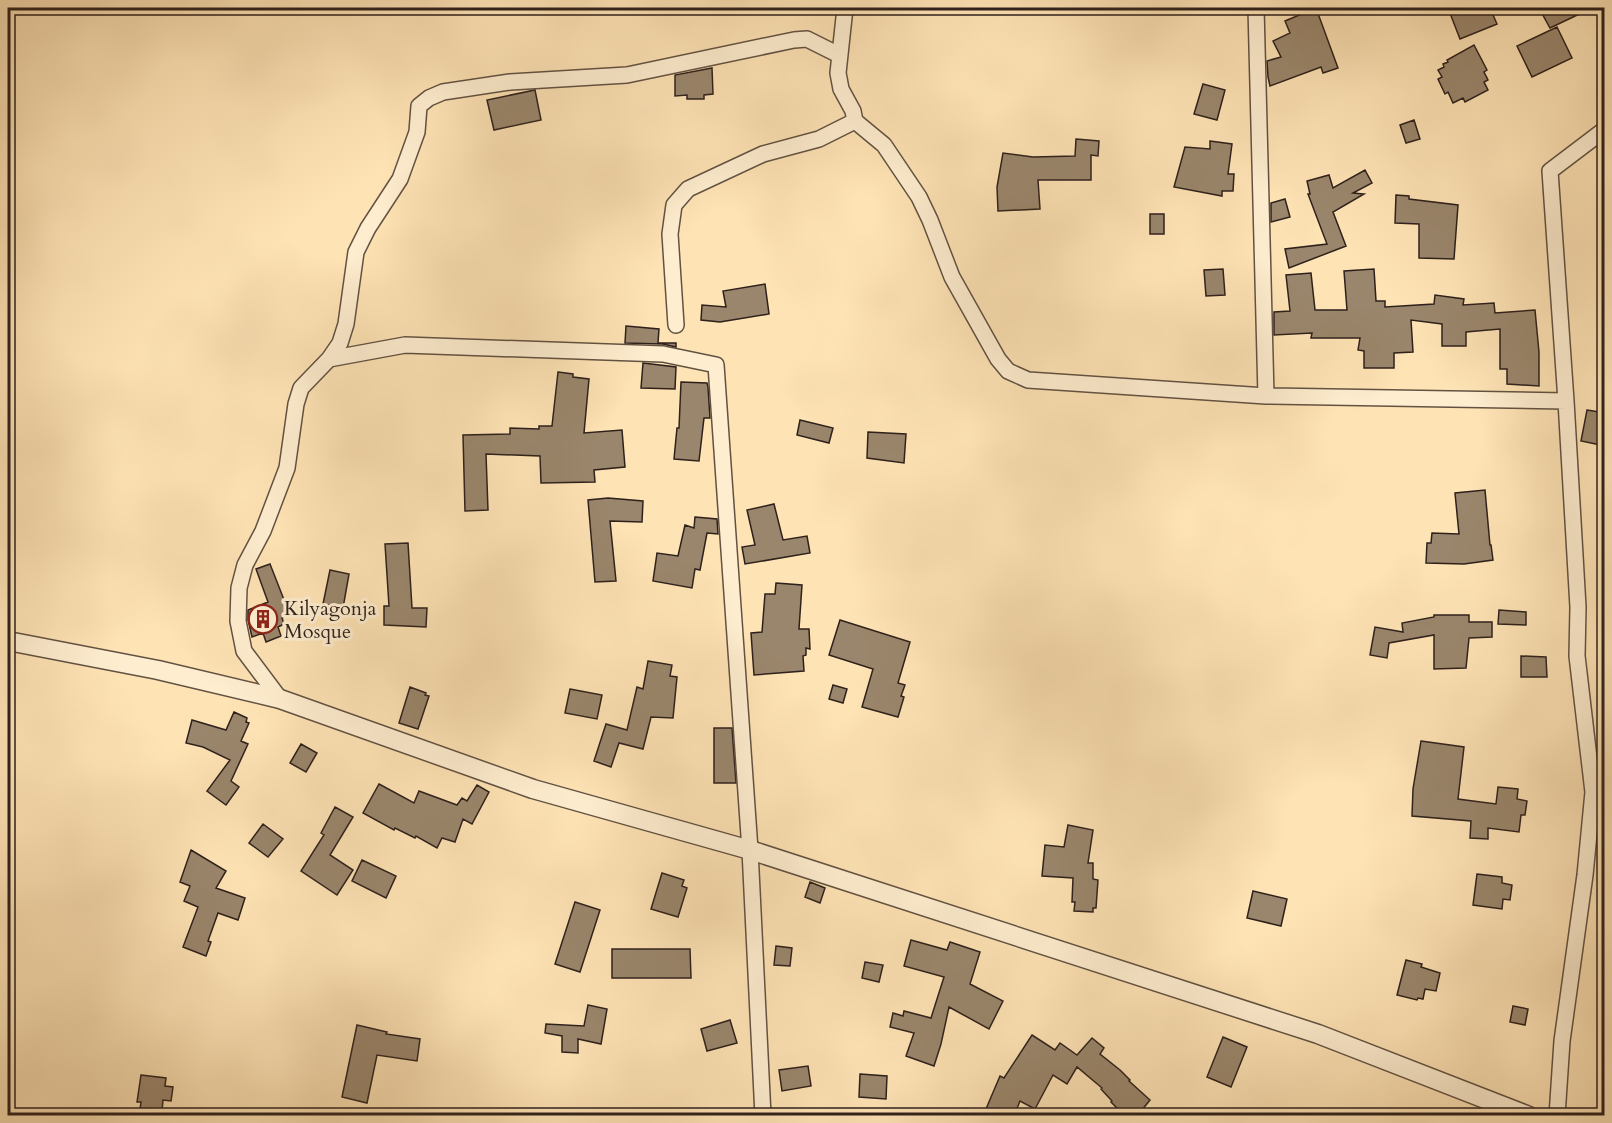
<svg xmlns="http://www.w3.org/2000/svg" width="1612" height="1123" font-family="Cardo,serif">
<style>
.building{fill:#9a866c;stroke:#2e211c;stroke-width:1.5}
.lines{fill:none;stroke-linecap:round;stroke-linejoin:round}
.minor-casing{stroke:#625242;stroke-width:18}
.tertiary-casing{stroke:#625242;stroke-width:21}
.minor{stroke:#feedcf;stroke-width:15}
.tertiary{stroke:#feedcf;stroke-width:18}
.labels{text-anchor:middle;stroke-width:6;stroke-linejoin:round;paint-order:stroke}
.poi-label{font-size:20px;fill:#2e211c;stroke:#feedcf;text-anchor:start}
</style>
<rect width="100%" height="100%" fill="#fee3b5"/>
<filter id="stains"><feTurbulence type="fractalNoise" baseFrequency=".00333" numOctaves="4"/><feColorMatrix values="0 0 0 0 .2 0 0 0 0 .09 0 0 0 0 .02 0 0 0 .5 -.17"/></filter>
<radialGradient id="worn" r=".72"><stop offset=".6" stop-color="#630" stop-opacity="0"/><stop offset="1" stop-color="#630" stop-opacity=".3"/></radialGradient>
<path class="building" d="M1316 8 1338 68 1323 73 1321 67 1270 86 1268 77 1267 61 1281 57 1273 41 1290 33 1285 21Z
M1448 8H1490L1497 24 1460 39Z
M1539 8H1592L1550 28Z
M1557 27 1572 58 1532 77 1517 46Z
M1474 45 1487 70 1484 72 1488 80 1484 82 1488 90 1465 102 1463 98 1453 103 1448 92 1445 94 1438 79 1442 77 1438 70 1444 67 1443 64 1448 62 1447 60Z
M712 68 713 94 704 95V99H687V95L675 96V75Z
M1203 84 1225 90 1217 120 1194 114Z
M535 90 541 120 494 130 487 100Z
M1414 120 1420 139 1406 143 1400 125Z
M1076 139 1099 141 1098 156 1091 155V180H1038L1040 209 998 211 997 187 1003 153 1033 157 1075 156Z
M1210 141 1232 144 1228 174H1234L1233 191H1222V196L1174 187 1185 147 1210 149Z
M1365 170 1372 183 1353 193 1364 194 1333 212 1346 246 1289 268 1285 249 1327 244 1308 194H1310L1307 181 1329 175 1333 188Z
M1396 195 1409 196V199L1458 205 1454 259 1419 258V224L1395 223Z
M1285 199 1290 217 1271 222V203Z
M1150 214H1164V234H1150Z
M1223 269 1225 295 1206 296 1204 270Z
M1374 269 1376 301H1385V307L1434 304 1435 295 1464 299 1463 305 1494 303 1495 313 1535 310 1539 352V386L1507 384V369H1500V329L1466 332V346H1442V324L1411 320 1413 352 1394 353V368H1364V351L1358 350 1360 338H1311L1312 333 1274 335V312L1290 311 1286 275 1311 273 1315 310H1347L1344 271Z
M765 284 769 314 720 322 701 320 702 305 726 307 723 291Z
M626 326 659 329 658 343H676V347L663 344 625 343Z
M643 363 676 367 675 389 641 388Z
M558 372 573 374V377L589 379 584 433 622 430 625 467 594 470 595 482 541 483 540 456 486 454 488 510 465 511 463 435 510 434V428L539 429V426H552Z
M681 382 707 383 708 387 710 418H704L699 461 674 459 677 428H679Z
M1587 410 1605 413V428L1601 445 1581 441Z
M800 420 833 428 829 443 797 435Z
M868 432 906 434 904 463 867 458Z
M1485 490 1490 545H1491L1493 560 1464 564 1426 563 1427 543H1431L1432 533 1459 534 1455 493Z
M608 498 643 501 642 522 610 521 616 581 595 582 588 500Z
M774 504 783 540 807 536 810 553 745 564 742 547 755 545 747 510Z
M695 517 717 519 718 534 707 533 700 570 695 569 692 588 653 581 657 553 678 556 685 525 694 528Z
M408 543 412 608H427L426 627 384 625V606H389L385 544Z
M270 564 290 615 282 618 284 624 278 627 281 636 266 642 263 633 252 637 248 620V610L268 602 256 569Z
M330 570 349 574 343 608 323 604Z
M776 583 802 585 799 629H809L810 649 806 648V655L803 656 804 671 754 675 751 633 762 632 765 594H775Z
M1499 610 1526 612V625L1498 624Z
M1434 615H1469V622H1492V637L1469 638 1466 668 1434 669V635L1389 643 1387 658 1370 655 1375 627 1403 632 1402 623 1434 617Z
M840 620 910 642 898 683 905 685 901 696 904 697 898 717 862 707 873 669 829 655Z
M1521 656 1546 657 1547 677H1521Z
M648 661 672 665 670 676 677 677 673 718 651 717 643 749 619 743 611 767 594 761 606 724 627 730 637 687 643 689Z
M833 685 847 689 843 703 829 699Z
M410 687 426 693 425 695 429 696 418 729 399 723Z
M570 689 602 695 597 719 565 713Z
M234 712 247 718 246 722 249 723 241 741 248 744 231 781 239 787 226 805 207 791 230 760 203 747 186 743 192 720 226 730Z
M714 728H732L736 783H714Z
M1421 741 1464 747 1458 799 1496 804 1498 787 1518 789 1517 799 1527 801 1525 815H1521L1519 832 1488 828V839L1470 838 1471 821 1412 816 1413 789Z
M301 744 317 753 306 772 290 763Z
M379 784 414 803 419 791 457 805 462 798 467 801 477 785 489 792 472 824 463 819 455 842 442 838 437 848 416 836 415 838 395 828 394 830 363 813Z
M335 807 353 817 330 855 353 870 337 895 301 871 324 835 321 833Z
M263 824 283 839 268 857 249 843Z
M1068 825 1093 830 1088 863H1093V879L1098 880 1096 908H1093V912L1074 911 1075 902H1072L1073 878 1042 876 1045 845 1064 847Z
M191 850 226 871 216 888 245 898 238 920 218 913 208 941 211 942 206 956 183 947 198 907 184 901 190 886 180 882Z
M362 860 396 876 386 898 352 881Z
M662 873 684 880 682 886 687 888 678 917 651 909Z
M1477 874 1502 877V883L1512 885 1510 900 1503 899 1502 909 1473 905Z
M810 882 825 888 820 903 805 897Z
M1253 891 1287 899 1281 926 1247 918Z
M575 902 600 910 580 972 555 964Z
M911 940 947 950 950 942 980 952 970 984 1003 1001 989 1029 949 1007 941 1044 934 1066 906 1056 914 1033 890 1027 893 1013 903 1016 904 1011 931 1018 944 977 904 966Z
M776 946 792 948 790 966 774 965Z
M612 949H690L691 978H612Z
M1406 960 1422 964 1421 967 1440 973 1436 991 1425 989 1423 999 1418 998 1417 1000 1397 995Z
M865 962 883 965 879 982 862 978Z
M588 1005 607 1009 601 1044 578 1039V1053L562 1052V1036L545 1033 546 1024 584 1026Z
M1513 1006 1528 1009 1525 1025 1510 1022Z
M730 1020 737 1043 707 1051 701 1029Z
M357 1025 387 1032 386 1034 420 1039 417 1061 377 1055 367 1103 342 1097Z
M1032 1035 1055 1050 1060 1043 1077 1055 1092 1038 1104 1048 1100 1054 1120 1070 1130 1080 1129 1081 1150 1100 1137 1116H1125L1111 1102 1112 1101 1101 1089 1102 1088 1077 1067 1067 1084 1053 1075 1035 1109 1020 1101 1014 1116H983L1000 1076 1004 1078Z
M1223 1037 1247 1047 1231 1087 1207 1077Z
M808 1066 811 1086 782 1091 779 1070Z
M860 1074 887 1076 886 1099 859 1097Z
M141 1075 166 1078 165 1086 173 1087 171 1101 163 1100 162 1111 140 1109 141 1102H137Z"/>
<g class="lines">
<g class="minor-casing">
<path id="minor" d="M845 8 838 73 841 89 853 111 855 121 884 145 919 197 930 220 952 277 998 359 1008 371 1028 380 1266 396 1566 401 1578 607 1577 656 1593 792 1585 875 1562 1041 1557 1116
M1256 8 1266 396
M676 325 670 234 674 205 688 189 763 154 819 139 855 121
M329 359 405 345 663 354 716 365 750 850 763 1116
M1566 401 1550 171 1604 130
M280 699 244 651 238 621 239 588 245 565 263 531 287 468 296 404 301 388 329 359 340 343 346 324 356 252 368 228 400 179 417 132 419 106 429 98 443 92 510 82 627 75 794 40 807 39 839 55"/>
</g>
<g class="tertiary-casing">
<path id="tertiary" d="M8 641 158 670 280 699 533 789 750 850 1318 1034 1529 1116"/>
</g>
<use href="#minor" class="minor"/>
<use href="#tertiary" class="tertiary"/>
</g>
<defs>
<g id="building-ring" transform="scale(1.5)"><circle r="9.5" fill="#feedcf" stroke="#8f2418" stroke-width="1.5"/><path d="M-4-6H4V6H1V3H-1V6H-4ZM-2.5-4.3h1.7v1.8h-1.7ZM.8-4.3h1.7v1.8H.8ZM-2.5-1h1.7V.8h-1.7ZM.8-1h1.7V.8H.8Z" fill="#8f2418"/></g>
</defs>
<g fill-rule="evenodd">
<use href="#building-ring" x="263" y="619"/>
</g>
<g class="labels">
<g class="poi-label">
<text x="284" y="615">Kilyagonja<tspan x="284" dy="23">Mosque</tspan></text>
</g>
</g>
<rect width="1612" height="1123" fill="none" stroke="#fee3b5" stroke-width="30"/>
<rect x="9" y="9" width="1594" height="1105" fill="none" stroke="#2e211c" stroke-width="3"/>
<rect x="15" y="15" width="1582" height="1093" fill="none" stroke="#2e211c" stroke-width="1.5"/>
<rect width="100%" height="100%" filter="url(#stains)"/>
<rect width="100%" height="100%" fill="url(#worn)"/>
</svg>
